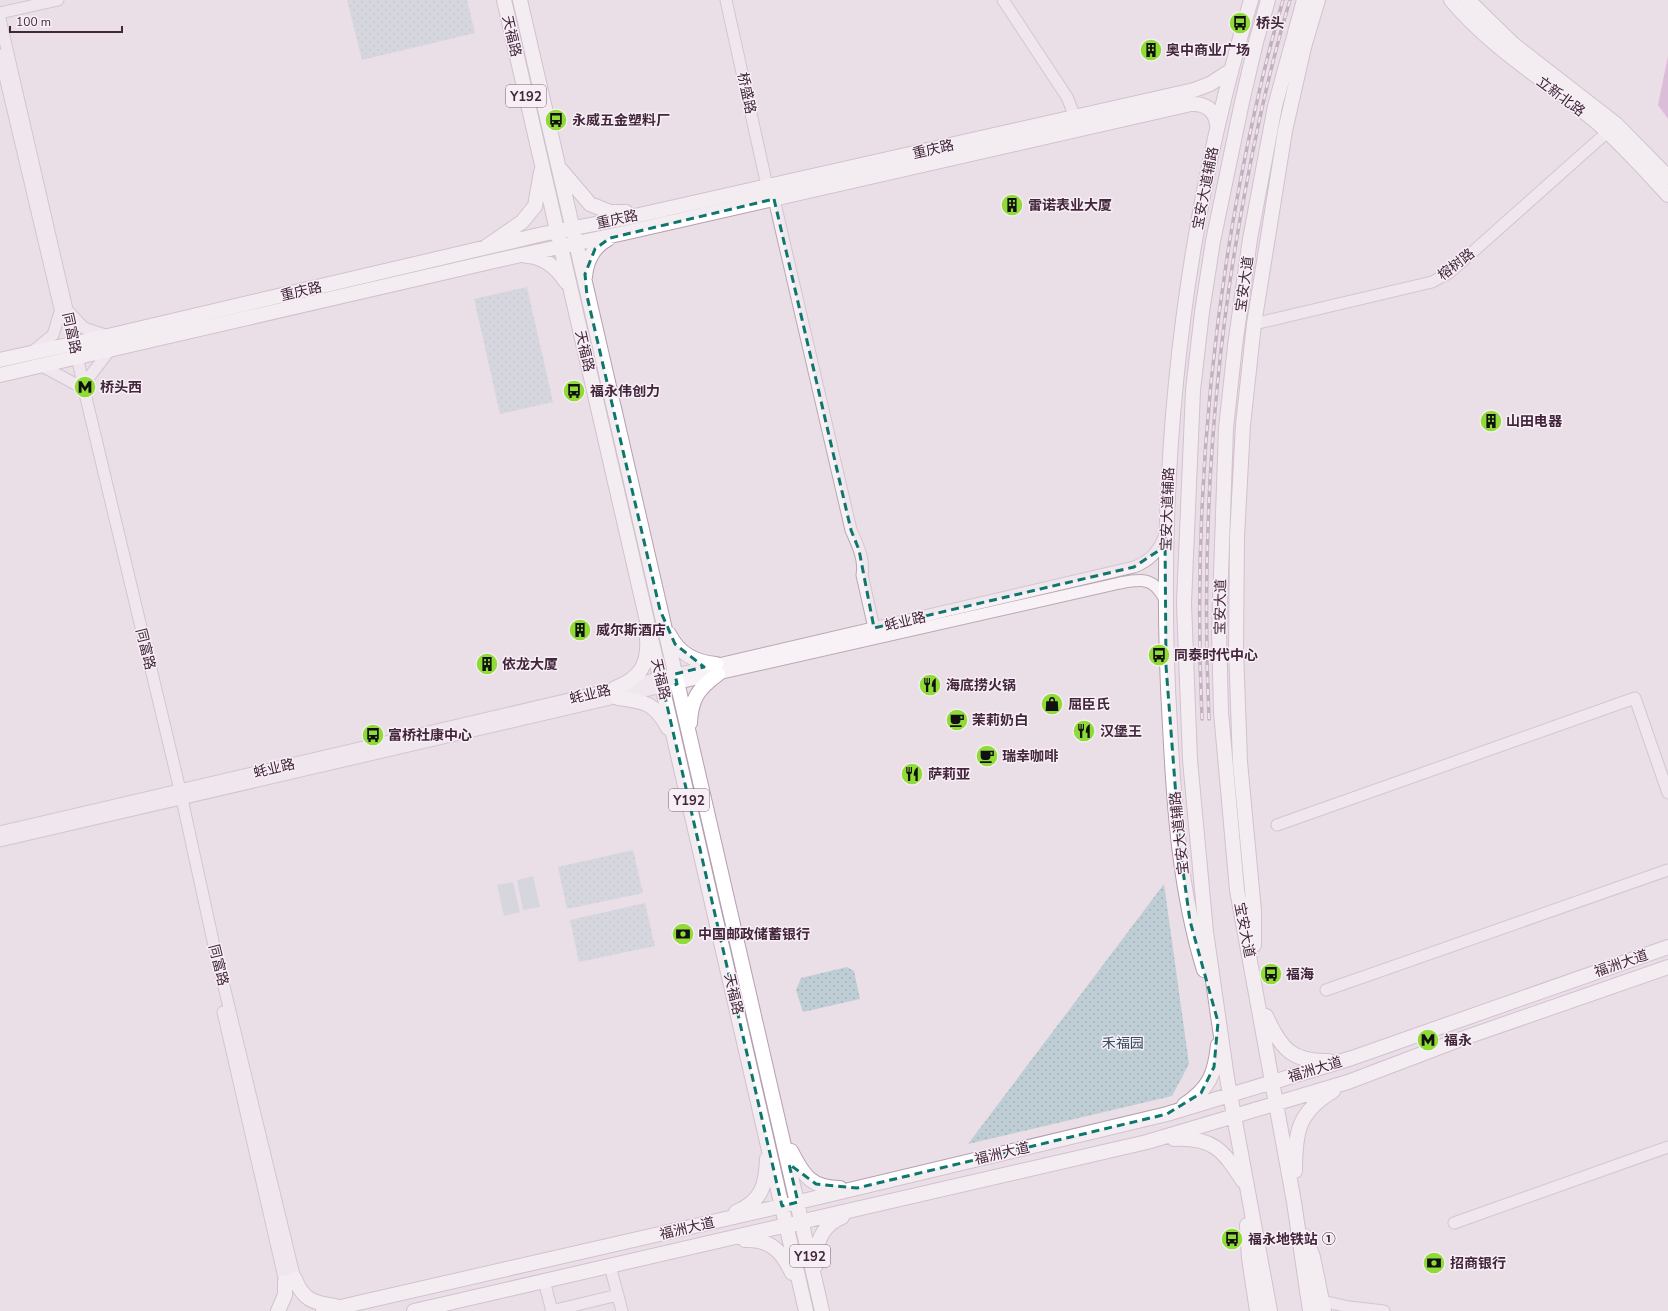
<svg xmlns="http://www.w3.org/2000/svg" width="1668" height="1311" font-family="'Nunito Sans','Noto Sans SC',sans-serif">
<style>
.green{fill:url(#green-dots)}
.pitch{fill:#bfcdd5}
.water{fill:#cd96c7}
.lines{fill:none;stroke-linecap:round;stroke-linejoin:round}
.minor-casing{stroke:#b8a8b4;stroke-width:13}
.major-casing{stroke:#b79db1;stroke-width:16}
.minor{stroke:#f8f2f6;stroke-width:11}
.major{stroke:#fff;stroke-width:14}
.rail-casing{stroke:#95778e;stroke-width:3.5}
.rail{stroke:#f7eff5;stroke-width:2;stroke-dasharray:6;stroke-linecap:butt}
.marked{fill:none;stroke:#0f766e;stroke-width:3;stroke-dasharray:8 5;stroke-linejoin:round}
.labels{text-anchor:middle;stroke-width:3;stroke-linejoin:round;paint-order:stroke}
.shield{fill:#f7eff5;stroke:#796274;stroke-width:1}
.shield-label{font-size:13px;font-weight:bold;fill:#43263c}
.poi-label{font-size:14px;font-weight:bold;fill:#43263c;stroke:#f7eff5;text-anchor:start}
.street-label{font-size:14px;fill:#43263c;stroke:#f7eff5}
.park-label{font-size:14px;fill:#324c60;stroke:#f7eff5}
</style>
<defs>
<pattern id="green-dots" width="8" height="8" patternUnits="userSpaceOnUse"><rect width="8" height="8" fill="#bfcdd5"/><path d="M2 2h.1M6 6h.1" fill="none" stroke="#a5b0b8" stroke-width="1.8" stroke-linecap="round"/></pattern>
</defs>
<rect width="100%" height="100%" fill="#eadfe7"/>
<path class="green" d="M347 0H467L475 33 362 60Z
M527 287 553 402 500 414 474 299Z
M633 850 643 893 567 909 558 867Z
M1164 884 1189 1064 1172 1096 968 1144Z
M645 903 655 946 579 962 570 920Z
M847 967 854 971 860 999 803 1012 796 990 801 978Z"/>
<path class="pitch" d="M533 876 540 907 523 910 517 880Z
M513 882 520 912 504 916 497 885Z"/>
<path class="water" d="M1668 56V119L1658 105Z"/>
<g class="lines">
<g class="minor-casing">
<path id="minor" d="M726 0 767 186
M1003 0 1067 97 1075 117
M0 13 58 0
M0 19 74 340 83 385 180 790 213 941 295 1279
M0 55 62 317
M774 199 851 530C857 544 865 559 862 575L874 628
M68 311 84 328 108 336
M1254 324 1432 282 1449 273 1613 127
M32 352 53 335 60 312
M42 366 79 386
M83 385 110 350
M1277 825 1635 698 1668 793
M0 832 1134 567C1150 561 1158 552 1165 535
M0 841 718 674 1120 583C1141 579 1153 577 1164 598
M1326 990 1668 870
M223 1012 285 1282
M1454 1223 1668 1147
M610 1266 622 1311
M544 1281 552 1311
M1322 1301 1349 1307 1384 1311
M551 1311 618 1295"/>
</g>
<g class="major-casing">
<path id="major" d="M504 0 806 1311
M520 0 822 1311
M1268 0 1256 42 1242 102 1213 241 1202 312 1193 390 1184 603 1190 760 1206 932 1227 1078 1270 1311
M1304 0 1275 106 1250 239 1235 346 1226 428 1219 631 1221 712 1237 890 1294 1202 1310 1311
M1451 0C1491 48 1545 80 1593 119 1620 142 1644 169 1668 195
M1468 0 1513 44 1616 124 1668 177
M561 170 590 204 610 212H626
M487 246 522 222 535 206 541 172
M527 256C545 257 557 268 566 282
M585 277C586 261 594 246 608 239
M0 360 108 336 543 234 626 218 1194 90 1210 84 1230 71
M0 375 503 259 624 233 1191 104C1205 103 1215 110 1217 124
M669 634C679 654 695 662 716 664
M615 688C639 679 649 665 647 639
M618 698C644 701 655 703 668 728
M690 723C691 698 699 688 718 674
M1254 945V911L1240 762 1236 650 1237 537 1243 425 1254 324 1285 131 1304 47 1318 0
M1204 970C1180 892 1174 808 1170 726 1155 479 1180 238 1251 0
M1266 1016C1281 1049 1292 1062 1329 1061
M1184 1105C1209 1089 1215 1074 1218 1045
M1174 1139C1213 1137 1223 1150 1243 1181
M791 1151C803 1175 811 1188 840 1188
M1295 1171C1295 1132 1298 1112 1333 1091
M736 1212C762 1201 766 1185 767 1159
M1247 1225 1249 1258 1257 1311
M1305 1236 1313 1257 1324 1311
M745 1240C770 1239 782 1251 792 1273
M816 1265C815 1244 822 1225 842 1217
M295 1279C303 1300 314 1303 335 1306
M278 1311 285 1295V1282
M323 1311 782 1206 1167 1114 1352 1058 1668 947
M414 1311 1147 1142 1348 1082 1464 1038 1668 967"/>
</g>
<use href="#minor" class="minor"/>
<use href="#major" class="major"/>
<g class="rail-casing">
<path id="rail" d="M1202 719C1194 541 1206 364 1239 188 1251 125 1265 62 1283 0
M1209 719C1201 542 1212 366 1245 192 1257 127 1271 63 1290 0"/>
</g>
<use href="#rail" class="rail"/>
</g>
<path d="M0 0H1668V1311H0ZM774 199 851 530 859 550 874 628 1134 567 1158 551 1165 535 1166 666 1180 849 1190 921 1218 1022 1214 1067 1201 1093 1167 1114 857 1188 816 1184 789 1164 798 1202 782 1206 663 688 677 684 675 674 704 667 675 644 660 610 587 296 585 274 595 249 610 238Z" fill="#eadfe7" fill-opacity=".55" fill-rule="evenodd"/>
<path class="marked" d="M774 199 851 530 859 550 874 628 1134 567 1158 551 1165 535 1166 666 1180 849 1190 921 1218 1022 1214 1067 1201 1093 1167 1114 857 1188 816 1184 789 1164 798 1202 782 1206 663 688 677 684 675 674 704 667 675 644 660 610 587 296 585 274 595 249 610 238Z"/>
<defs>
<g id="bus-disc" transform="scale(1.15)"><circle r="9.5" fill="#90db37" stroke="#f7eff5"/><path d="M-5-6H5V4H4V6H2V4H-2V6H-4V4H-5ZM-3.5-4V0h7V-4ZM-3.5 1.2v1.5H-2V1.2ZM2 1.2v1.5H3.5V1.2Z" fill="#111"/></g>
<g id="building-disc" transform="scale(1.15)"><circle r="9.5" fill="#90db37" stroke="#f7eff5"/><path d="M-4-6H4V6H1V3H-1V6H-4ZM-2.5-4.3h1.7v1.8h-1.7ZM.8-4.3h1.7v1.8H.8ZM-2.5-1h1.7V.8h-1.7ZM.8-1h1.7V.8H.8Z" fill="#111"/></g>
<g id="metro-disc" transform="scale(1.15)"><circle r="9.5" fill="#90db37" stroke="#f7eff5"/><path d="M-5.5 5V-5H-3L0 0L3-5H5.5V5H3V-.5L0 4L-3-.5V5Z" fill="#111"/></g>
<g id="restaurant-disc" transform="scale(1.15)"><circle r="9.5" fill="#90db37" stroke="#f7eff5"/><path d="M-5-6h1v4h1v-4h1v4h1v-4h1v5L-1.5 .5V6h-2V.5L-5-1ZM5-6V6H3V1.5H1.5Q1.5-4 5-6Z" fill="#111"/></g>
<g id="shop-disc" transform="scale(1.15)"><circle r="9.5" fill="#90db37" stroke="#f7eff5"/><path d="M-5-2.5h2.3a2.7 3.5 0 0 1 5.4 0H5L5.5 6h-11ZM-1.5-2.5h3a1.5 2.3 0 0 0-3 0Z" fill="#111"/></g>
<g id="cafe-disc" transform="scale(1.15)"><circle r="9.5" fill="#90db37" stroke="#f7eff5"/><path d="M-5.5-4.5H6V0H3Q3 3.5 0 3.5H-2.5Q-5.5 3.5-5.5 0ZM3-3.2v2h1.7v-2ZM-6 4.5H4V6H-6Z" fill="#111"/></g>
<g id="bank-disc" transform="scale(1.15)"><circle r="9.5" fill="#90db37" stroke="#f7eff5"/><path d="M-6-4H6V4H-6ZM0-2.3a2.3 2.3 0 1 0 0 4.6a2.3 2.3 0 1 0 0-4.6Z" fill="#111"/></g>
</defs>
<g fill-rule="evenodd">
<use href="#bus-disc" x="1240" y="23"/>
<use href="#building-disc" x="1151" y="50"/>
<use href="#bus-disc" x="556" y="120"/>
<use href="#building-disc" x="1012" y="205"/>
<use href="#metro-disc" x="85" y="387"/>
<use href="#bus-disc" x="574" y="391"/>
<use href="#building-disc" x="1491" y="421"/>
<use href="#building-disc" x="580" y="630"/>
<use href="#bus-disc" x="1159" y="655"/>
<use href="#building-disc" x="487" y="664"/>
<use href="#restaurant-disc" x="930" y="685"/>
<use href="#shop-disc" x="1052" y="704"/>
<use href="#cafe-disc" x="957" y="720"/>
<use href="#restaurant-disc" x="1084" y="731"/>
<use href="#bus-disc" x="373" y="735"/>
<use href="#cafe-disc" x="987" y="756"/>
<use href="#restaurant-disc" x="912" y="774"/>
<use href="#bank-disc" x="683" y="934"/>
<use href="#bus-disc" x="1271" y="974"/>
<use href="#metro-disc" x="1428" y="1040"/>
<use href="#bus-disc" x="1232" y="1239"/>
<use href="#bank-disc" x="1434" y="1263"/>
</g>
<g class="labels">
<g class="shield">
<rect x="506" y="85" width="40" height="22" rx="3"/>
<rect x="669" y="789" width="40" height="22" rx="3"/>
<rect x="790" y="1245" width="40" height="22" rx="3"/>
</g>
<g class="shield-label">
<text x="526" y="101">Y192</text>
<text x="689" y="805">Y192</text>
<text x="810" y="1261">Y192</text>
</g>
<g class="poi-label">
<text x="1256" y="28">桥头</text>
<text x="1166" y="55">奥中商业广场</text>
<text x="572" y="125">永威五金塑料厂</text>
<text x="1028" y="210">雷诺表业大厦</text>
<text x="100" y="392">桥头西</text>
<text x="590" y="396">福永伟创力</text>
<text x="1506" y="426">山田电器</text>
<text x="596" y="635">威尔斯酒店</text>
<text x="1174" y="660">同泰时代中心</text>
<text x="502" y="669">依龙大厦</text>
<text x="946" y="690">海底捞火锅</text>
<text x="1068" y="709">屈臣氏</text>
<text x="972" y="725">茉莉奶白</text>
<text x="1100" y="736">汉堡王</text>
<text x="388" y="740">富桥社康中心</text>
<text x="1002" y="761">瑞幸咖啡</text>
<text x="928" y="779">萨莉亚</text>
<text x="698" y="939">中国邮政储蓄银行</text>
<text x="1286" y="979">福海</text>
<text x="1444" y="1045">福永</text>
<text x="1248" y="1244">福永地铁站 ①</text>
<text x="1450" y="1268">招商银行</text>
</g>
<g class="street-label">
<text transform="translate(512 36) rotate(77)" y="5">天福路</text>
<text transform="translate(747 93) rotate(78)" y="5">桥盛路</text>
<text transform="translate(1561 96) rotate(37)" y="5">立新北路</text>
<text transform="translate(933 149) rotate(-13)" y="5">重庆路</text>
<text transform="translate(1205 188) rotate(-79)" y="5">宝安大道辅路</text>
<text transform="translate(617 219) rotate(-12)" y="5">重庆路</text>
<text transform="translate(1456 264) rotate(-38)" y="5">榕树路</text>
<text transform="translate(1244 284) rotate(-82)" y="5">宝安大道</text>
<text transform="translate(301 291) rotate(-13)" y="5">重庆路</text>
<text transform="translate(72 333) rotate(78)" y="5">同富路</text>
<text transform="translate(585 351) rotate(77)" y="5">天福路</text>
<text transform="translate(1167 509) rotate(-88)" y="5">宝安大道辅路</text>
<text transform="translate(1220 607) rotate(-89)" y="5">宝安大道</text>
<text transform="translate(905 621) rotate(-13)" y="5">蚝业路</text>
<text transform="translate(146 649) rotate(76)" y="5">同富路</text>
<text transform="translate(661 679) rotate(77)" y="5">天福路</text>
<text transform="translate(590 694) rotate(-13)" y="5">蚝业路</text>
<text transform="translate(274 768) rotate(-13)" y="5">蚝业路</text>
<text transform="translate(1179 833) rotate(-96)" y="5">宝安大道辅路</text>
<text transform="translate(1245 930) rotate(79)" y="5">宝安大道</text>
<text transform="translate(1621 963) rotate(-19)" y="5">福洲大道</text>
<text transform="translate(219 965) rotate(76)" y="5">同富路</text>
<text transform="translate(734 994) rotate(77)" y="5">天福路</text>
<text transform="translate(1315 1069) rotate(-17)" y="5">福洲大道</text>
<text transform="translate(1002 1153) rotate(-13)" y="5">福洲大道</text>
<text transform="translate(687 1228) rotate(-13)" y="5">福洲大道</text>
</g>
<g class="park-label">
<text x="1123" y="1048">禾福园</text>
</g>
</g>
<path d="M10 26v6h112v-6" fill="none" stroke="#43263c" stroke-width="2"/>
<text x="16" y="26" font-size="12" fill="#43263c" stroke="#f7eff5" stroke-width="3" paint-order="stroke">100 m</text>
</svg>
